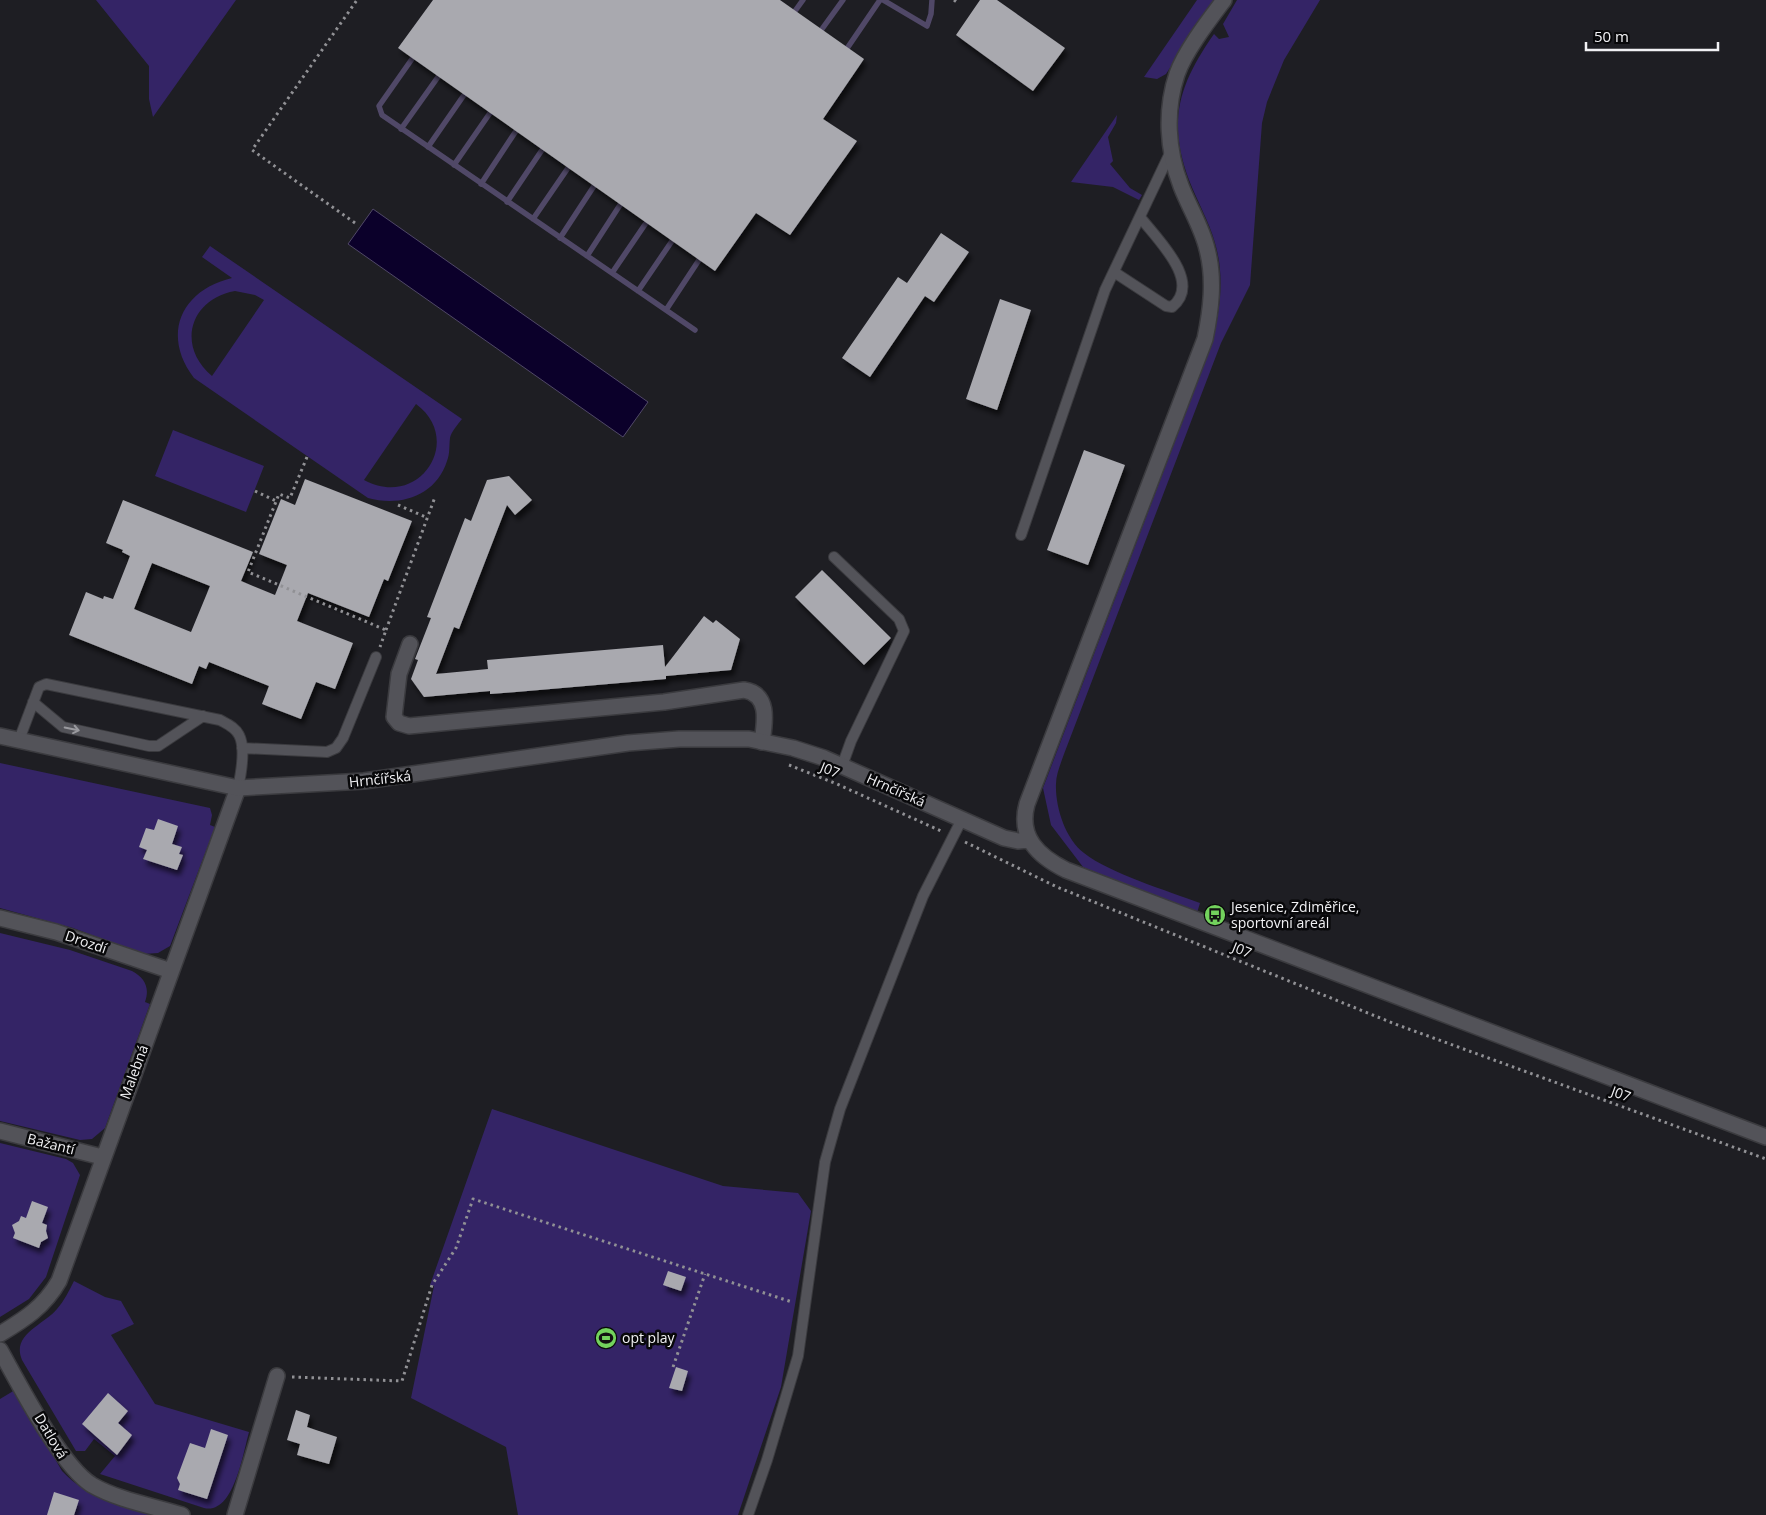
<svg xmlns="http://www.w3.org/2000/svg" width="1766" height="1515" font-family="'Open Sans',sans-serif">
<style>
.green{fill:#342466;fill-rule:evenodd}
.water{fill:#0b002a;stroke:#504867}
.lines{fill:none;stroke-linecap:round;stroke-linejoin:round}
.stream{stroke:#504867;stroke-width:5.5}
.building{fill:#a9a9af;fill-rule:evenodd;filter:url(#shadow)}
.lane-casing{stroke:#3b3b3f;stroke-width:12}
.street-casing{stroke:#3b3b3f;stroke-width:18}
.secondary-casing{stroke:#3b3b3f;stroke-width:18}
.path{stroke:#919195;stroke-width:3;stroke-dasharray:2.5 4;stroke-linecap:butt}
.lane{stroke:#535359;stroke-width:10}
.street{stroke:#535359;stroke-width:15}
.secondary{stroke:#535359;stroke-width:15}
.oneway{stroke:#9a9a9f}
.labels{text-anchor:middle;stroke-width:5;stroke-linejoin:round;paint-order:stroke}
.street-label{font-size:14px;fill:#f1f1f4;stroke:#08080a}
.poi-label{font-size:14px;fill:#f1f1f4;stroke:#08080a;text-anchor:start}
</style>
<defs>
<filter id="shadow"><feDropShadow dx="3" dy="5.5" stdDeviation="2.5" flood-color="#0009"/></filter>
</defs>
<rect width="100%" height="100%" fill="#1e1e23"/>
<path class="green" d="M96 0H236L153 117 149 99V66Z
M1197 0H1214L1166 74 1157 79 1144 77Z
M1237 0H1320L1284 60 1267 102 1262 123 1250 285 1221 343 1064 754C1061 763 1056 774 1056 784 1055 806 1065 839 1084 853 1109 873 1168 891 1200 903L1197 913 1083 867 1051 825 1043 788 1212 344C1220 310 1225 277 1215 243 1209 221 1197 201 1189 180 1167 121 1179 84 1214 34L1219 39 1229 37 1223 24Z
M1117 115 1116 123 1108 137 1113 161 1110 164 1130 188 1142 195 1139 200 1113 187 1071 182Z
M210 246 462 419C458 424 451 432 450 438 449 446 450 454 447 461 436 496 400 507 368 498L194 378C161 335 181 290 232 278L202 257ZM235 291 255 295 264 300 212 376C176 346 190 299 235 291ZM416 404C465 440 419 510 364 480Z
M173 430 264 466 246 512 155 476Z
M0 763 210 808 212 815 210 825 215 827 170 946 158 953 143 954 73 928 0 908Z
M0 933 70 950 132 971C145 978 150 988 145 1002L150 1004 105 1128 92 1139 80 1140 0 1121Z
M492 1109 723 1186 798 1193 811 1211 781 1387 738 1515H518L506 1447 411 1398 434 1286 430 1285Z
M0 1143 66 1159 73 1163 80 1175 46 1277 29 1299 0 1317Z
M74 1281 105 1297 121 1301 134 1324 111 1335 155 1404 249 1432C243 1453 234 1515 204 1508L100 1474 115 1456 94 1439 85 1451H76L22 1360C11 1334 44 1325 57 1309 64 1301 69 1291 74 1281Z
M15 1390 62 1471C87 1498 120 1504 153 1515H0V1399Z"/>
<path class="water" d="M373 209 648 402 623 437 348 244Z"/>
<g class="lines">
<path class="stream" d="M883 0 927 26 931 14 932 0
M795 11 803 0
M822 29 843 0
M848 47 880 0
M412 59 379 106 382 115 695 330
M401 129 438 77
M428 147 464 95
M454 165 490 113
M481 184 516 131
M507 202 542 150
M533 219 568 168
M560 238 594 186
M587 256 620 205
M612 273 646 223
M638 291 672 241
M666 310 699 260"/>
</g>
<path class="building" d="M433 0H780L864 59 823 119 857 141 790 235 756 213 715 271 398 48Z
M980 0H997L1065 48 1033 91 956 35Z
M941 233 969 252 934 302 925 296 870 377 842 358 898 277 907 283Z
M1000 299 1031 310 997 410 966 399Z
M1084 450 1125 465 1088 565 1047 550Z
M509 476 532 500 515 515 507 505 459 629 454 627 436 674 488 669 487 660 663 645 665 667 704 616 713 623 716 620 740 639 731 670 666 676V679L516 692 490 694V691L424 697 411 679 418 660 415 659 431 618 427 617 465 518 471 521 487 480Z
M305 479 412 521 388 581 384 579 369 617 308 593 297 621 353 643 335 689 316 682 301 719 262 704 269 686 209 662 206 669 199 666 192 684 69 635 86 592 103 599 104 596 113 599 130 556 122 552 123 550 106 543 123 500 253 552 241 581 275 595 287 565 259 554 281 499 295 505ZM152 563 210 586 191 632 134 609Z
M822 570 891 638 864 665 795 597Z
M158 819 178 826 172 844 182 847 179 854 183 855 177 870 143 859 147 850 139 847 146 828 154 830Z
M32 1201 48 1207 42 1223 47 1225 46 1231 48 1238 41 1242 39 1248 13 1238 15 1233 12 1225 19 1221 21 1216 26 1218Z
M668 1271 686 1277 681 1291 663 1285Z
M676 1367 688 1371 682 1391 669 1388Z
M108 1393 128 1411 118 1423 132 1435 117 1455 82 1424Z
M296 1410 310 1415 307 1427 337 1437 329 1464 297 1455 300 1444 287 1440Z
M211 1429 228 1435 207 1499 178 1490 180 1484 177 1478 190 1443 205 1448Z
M54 1492 79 1500 74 1515H47Z"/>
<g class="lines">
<g class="lane-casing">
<path id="lane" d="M1114 272 1166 306 1172 307C1203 282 1157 239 1140 217
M1021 535 1105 290 1171 151
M834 557 899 619 904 631 851 741 842 766
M33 702 63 727 149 746H158L203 716
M19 740 39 687 46 684 220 720C227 724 235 727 239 735 246 748 241 774 238 788
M242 748 327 752 336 748 343 738 376 657
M748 1515 767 1460 798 1356 825 1162 840 1109 923 896 962 819"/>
</g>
<g class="street-casing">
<path id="street" d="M410 644 399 674 394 717 399 723 409 726 664 702 744 690C770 694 765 722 762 742
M0 918 56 932 171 971
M0 1131 102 1157
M0 1334C25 1319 44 1307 59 1281L238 788
M0 1350C19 1384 61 1466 92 1485 118 1500 153 1506 182 1515
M235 1515 277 1376"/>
</g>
<g class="secondary-casing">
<path id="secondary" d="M1224 0C1209 20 1185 51 1177 74 1165 110 1167 150 1181 186 1189 207 1202 227 1207 249 1215 279 1211 310 1205 339L1027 804C1018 837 1038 856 1066 870L1766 1137
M0 736 238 788 364 781 628 743 679 739H749L793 748 824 758 1004 838 1018 841 1028 840"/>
</g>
<path class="path" d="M954 0 958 3
M355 223 252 150 357 0
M307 457 290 498 279 494 248 572 386 630 380 647
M255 491 276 501
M398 505 428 518
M386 630 435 497
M789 765 837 784 941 831
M965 842 1057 887 1395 1024 1766 1159
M673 1367 705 1274
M292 1377 402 1381 432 1285 456 1248 473 1199 792 1302"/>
<use href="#lane" class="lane"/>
<use href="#street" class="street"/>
<use href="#secondary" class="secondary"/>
</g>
<defs><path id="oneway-shaft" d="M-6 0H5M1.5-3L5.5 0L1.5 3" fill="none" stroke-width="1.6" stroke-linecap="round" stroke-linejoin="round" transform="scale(1.25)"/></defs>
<use class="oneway" href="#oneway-shaft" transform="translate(72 729) rotate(12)"/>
<defs>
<g id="bus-disc" transform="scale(1.125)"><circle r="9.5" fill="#73d25d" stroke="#08080a"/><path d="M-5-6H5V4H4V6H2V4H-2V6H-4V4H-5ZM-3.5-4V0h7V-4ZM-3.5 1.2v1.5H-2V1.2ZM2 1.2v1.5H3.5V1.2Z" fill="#111"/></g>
<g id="stadium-disc" transform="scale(1.125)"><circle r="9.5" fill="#73d25d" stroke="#08080a"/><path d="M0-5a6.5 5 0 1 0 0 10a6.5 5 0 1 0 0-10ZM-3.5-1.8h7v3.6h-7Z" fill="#111"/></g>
</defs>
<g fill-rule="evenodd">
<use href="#bus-disc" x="1215" y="915"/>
<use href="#stadium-disc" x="606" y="1338"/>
</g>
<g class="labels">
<g class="street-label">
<text transform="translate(830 770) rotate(22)" y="5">J07</text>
<text transform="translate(380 779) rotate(-6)" y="5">Hrnčířská</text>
<text transform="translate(896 790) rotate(24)" y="5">Hrnčířská</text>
<text transform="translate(86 942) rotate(19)" y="5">Drozdí</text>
<text transform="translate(1242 950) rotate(22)" y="5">J07</text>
<text transform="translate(134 1072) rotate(-70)" y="5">Malebná</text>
<text transform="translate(1621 1094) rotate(20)" y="5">J07</text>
<text transform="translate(51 1144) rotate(14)" y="5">Bažantí</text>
<text transform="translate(51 1436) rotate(59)" y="5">Datlová</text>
</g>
<g class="poi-label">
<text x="1231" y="912">Jesenice, Zdiměřice,<tspan x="1231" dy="16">sportovní areál</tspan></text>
<text x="622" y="1343">opt play</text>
</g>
</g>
<path d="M1586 42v8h132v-8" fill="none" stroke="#f1f1f4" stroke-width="2.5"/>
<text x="1594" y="42" font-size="15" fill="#f1f1f4" stroke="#08080a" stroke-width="4" paint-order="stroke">50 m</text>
</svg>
